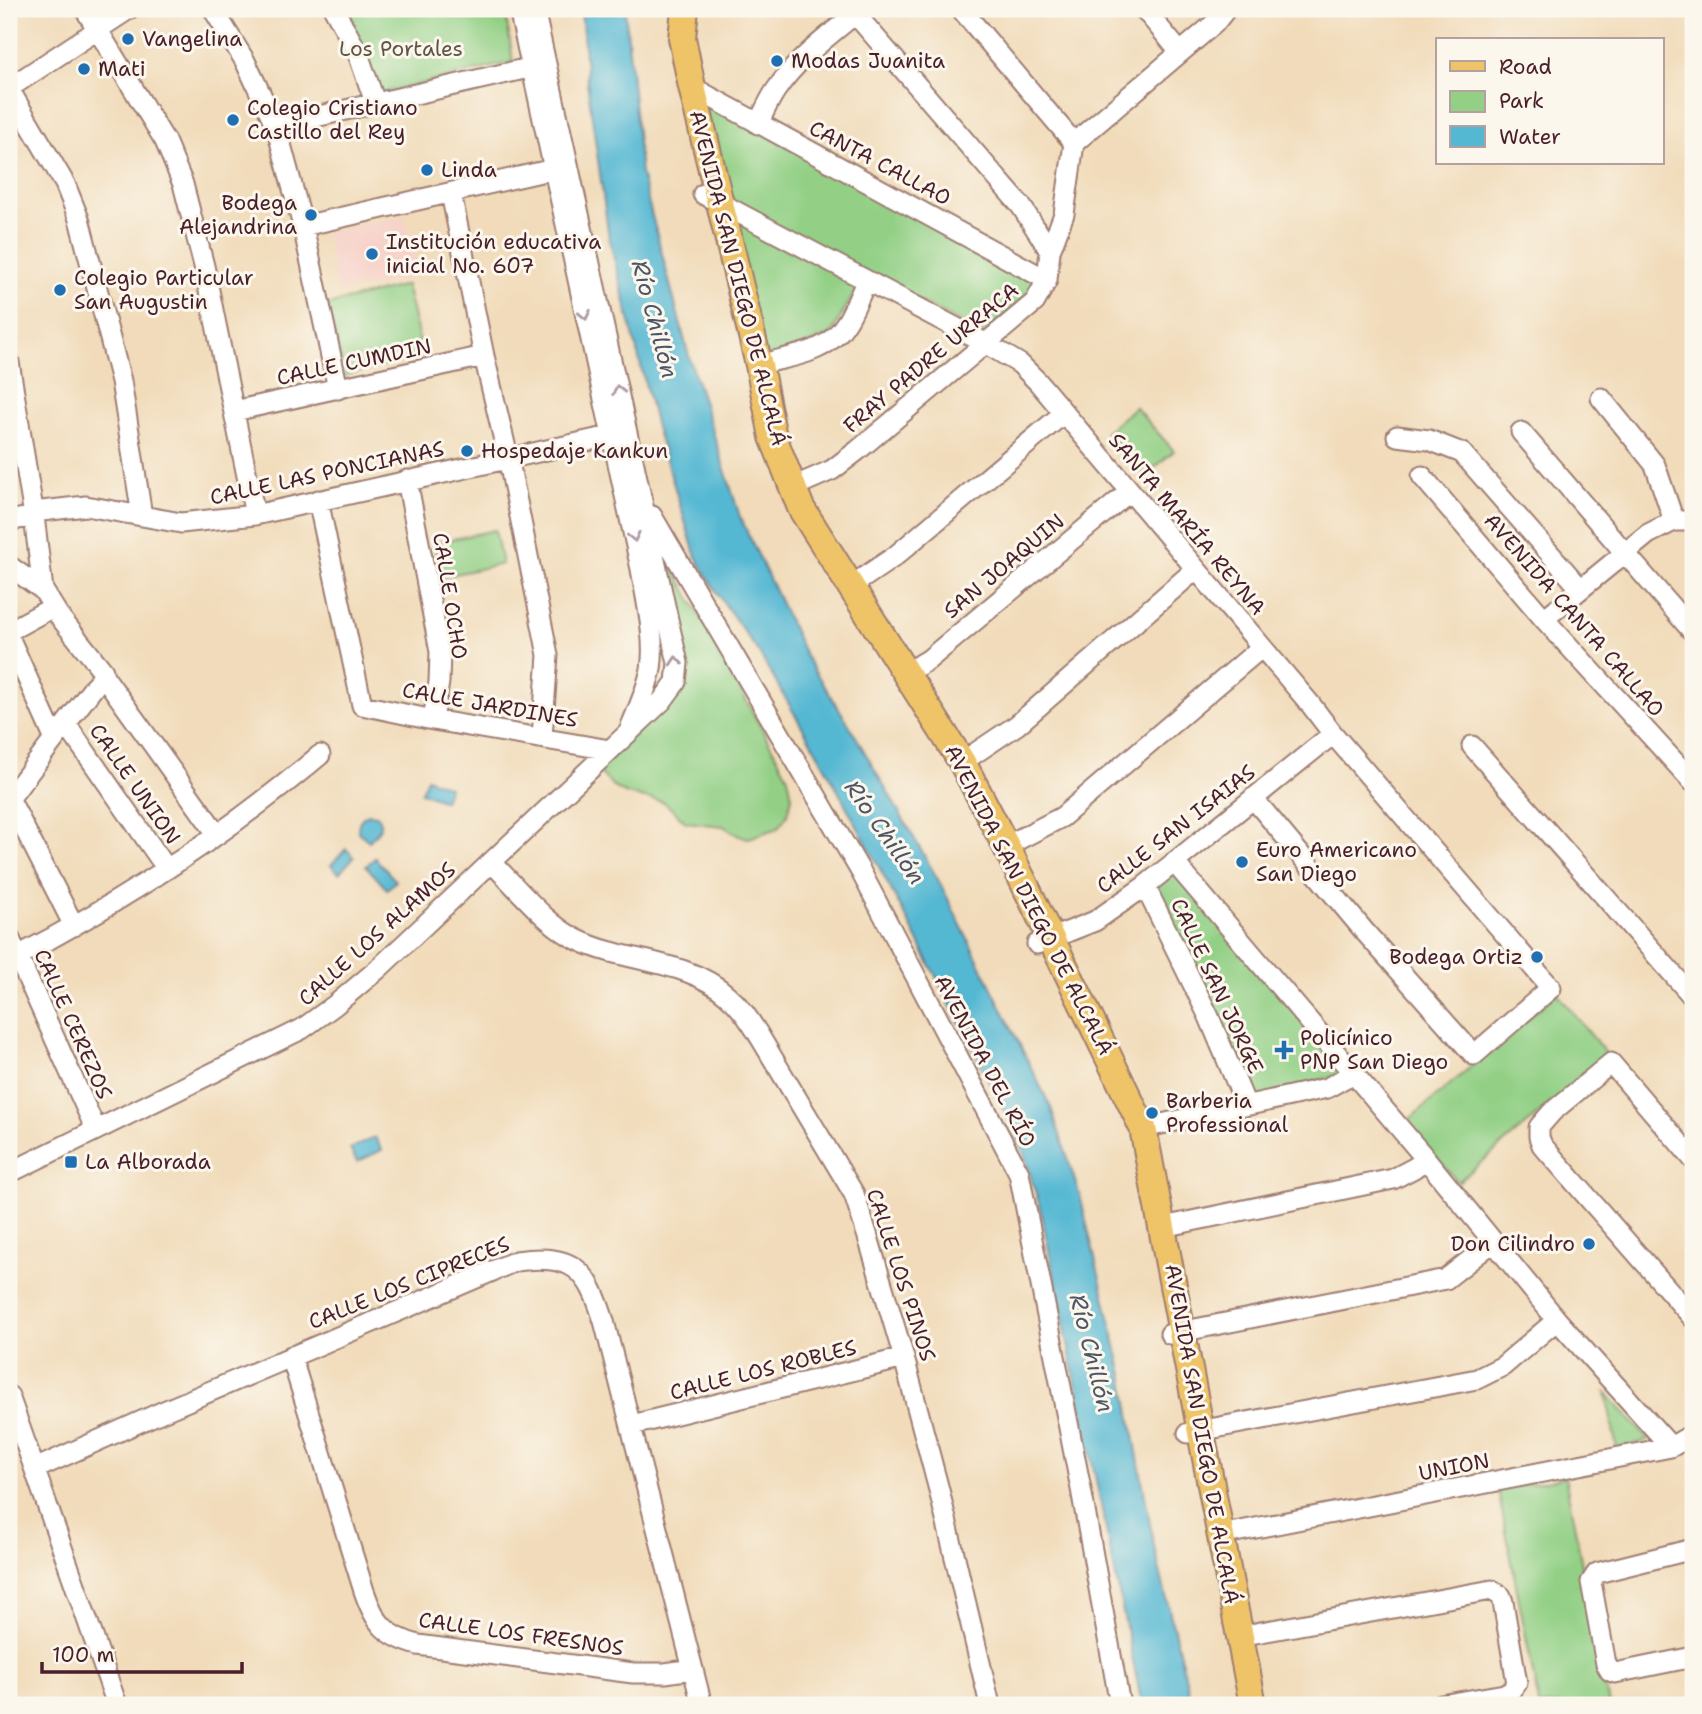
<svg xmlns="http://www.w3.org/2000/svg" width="1702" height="1714" font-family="'Shantell Sans',sans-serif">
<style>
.built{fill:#f7d1c9}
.green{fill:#93d086;stroke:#6e7858;stroke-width:2}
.water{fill:#55b8d3;stroke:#506c7f;stroke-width:2}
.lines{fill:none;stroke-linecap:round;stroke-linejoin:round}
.minor-casing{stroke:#9e7d72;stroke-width:23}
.major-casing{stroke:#9e7d72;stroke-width:30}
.minor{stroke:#fff;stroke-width:19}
.major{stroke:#efc469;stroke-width:26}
.oneway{stroke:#ae9aa0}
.poi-dot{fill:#1f6fb2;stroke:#fbf7ec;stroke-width:2.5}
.labels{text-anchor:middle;stroke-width:6;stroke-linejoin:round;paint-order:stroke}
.poi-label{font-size:21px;fill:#4a1f2b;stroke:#fbf7ec;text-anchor:start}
.park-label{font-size:21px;fill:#605446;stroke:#fbf7ec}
.street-label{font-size:21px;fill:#4a1f2b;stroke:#fbf7ec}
.water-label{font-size:23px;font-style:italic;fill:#4e5566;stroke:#fbf7ec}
</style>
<rect width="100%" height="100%" fill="#fbf7ec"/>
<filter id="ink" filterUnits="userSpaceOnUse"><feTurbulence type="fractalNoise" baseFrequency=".0143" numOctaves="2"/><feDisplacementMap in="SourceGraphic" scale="14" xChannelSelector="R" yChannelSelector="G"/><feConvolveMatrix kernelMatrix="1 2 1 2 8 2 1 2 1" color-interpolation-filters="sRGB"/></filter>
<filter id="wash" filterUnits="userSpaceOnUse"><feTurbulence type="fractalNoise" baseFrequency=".00686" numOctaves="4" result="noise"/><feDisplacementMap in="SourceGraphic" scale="28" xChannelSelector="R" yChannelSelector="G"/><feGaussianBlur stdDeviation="1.57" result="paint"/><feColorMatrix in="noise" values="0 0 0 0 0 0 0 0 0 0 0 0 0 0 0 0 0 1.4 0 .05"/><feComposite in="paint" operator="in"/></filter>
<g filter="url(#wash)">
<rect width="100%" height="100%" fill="#f1dbba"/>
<path class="built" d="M405 216 417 276 338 292 326 232Z"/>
<path class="green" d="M338 9H505L513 62 378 94Z
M702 100 1038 281 1033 292 982 334 725 200Z
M727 213 860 283 830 336 763 359Z
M406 285 423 355 345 376 327 305Z
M1135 407 1174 451 1145 476 1106 432Z
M495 530 502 564 441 577 434 543Z
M658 539 788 777 792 797 787 815 778 828 749 838 739 836 723 826 686 822 664 802 627 794 614 787 597 770 686 685Z
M1174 868 1345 1073 1249 1101 1150 888Z
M1557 993 1608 1056 1458 1182 1405 1123Z
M1606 1393 1649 1440 1617 1449Z
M1565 1477 1609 1705H1539L1498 1490Z"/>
<path class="water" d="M581 9H625L641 174 689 357 740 517 807 659 848 723 941 885 1051 1108 1080 1196 1123 1375 1154 1546 1192 1705H1142L1040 1207 1021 1145 908 921 821 759 759 653 719 596 696 557 656 427 609 238 587 82Z
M427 778 449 787 444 801 421 792Z
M369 814 377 815C384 828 379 831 369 841L358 832C358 822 360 818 369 814Z
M346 849 354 857 339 873 331 865Z
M375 858 396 881 387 889 366 866Z
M375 1137 382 1150 357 1162 350 1149Z"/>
</g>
<g filter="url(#ink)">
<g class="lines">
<g class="minor-casing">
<path id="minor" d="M85 9 165 141 183 184 204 266 255 515
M213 9 245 61 276 126 303 226 338 389
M334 9 357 51 375 102
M519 9 641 569C646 599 656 639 651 669 647 689 639 707 631 726
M851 9 1021 206 1050 251
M961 9 1074 143
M1144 9 1179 51
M692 87 1047 280
M9 88 129 9
M9 89 65 184 79 219 121 381 142 516
M758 124C764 112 769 100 776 90 797 59 827 37 855 14
M276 126 533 67
M451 193 484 356 508 457 548 655 542 737
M703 194 985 343 1020 364 1038 382 1311 705 1333 734 1551 988 1474 1055 1365 932 1253 798
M303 226 554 169
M9 362 34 516 43 590
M759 365C781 358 814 355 832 339 849 325 857 301 866 282
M1601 398 1655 465 1674 521
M234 411 484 356
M1521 432 1693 632
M1397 436 1429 440 1462 453 1580 588
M1422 476 1544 619 1693 782
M407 480 440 652 439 682 433 720
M793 487 832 470 857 451 1035 302 1047 280 1050 251 1064 214 1074 143 1215 23 1226 9
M318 500 362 705 433 720 610 750
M33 512 86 506 181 523 255 515 623 433
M652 516 861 872 1019 1173 1081 1489 1120 1705
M9 521 34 516
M9 566 43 590 59 616 103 671V675L217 834
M851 586 894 557 1064 413
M1544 619 1648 534 1674 521H1693
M9 631 53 607
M9 637 54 738
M906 673 928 660 1129 492
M66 724 167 869
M1472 746 1693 997
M962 762 1017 725 1195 570
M9 798 74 926
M9 799 103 675
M1006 846 1062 817 1262 647
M491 862C517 887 546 925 578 940 625 963 687 959 727 995 740 1006 748 1018 757 1032L854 1194 867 1234 904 1358 939 1490 990 1705
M1174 862 1426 1159 1557 1320 1671 1447
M1145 886 1209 1017 1246 1105
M9 937 96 1130
M1037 944 1095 921 1145 886 1333 734
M18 956C125 900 228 833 320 755
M1143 1128 1327 1088 1352 1074
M1693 1159 1611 1063 1552 1112 1539 1127V1137L1542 1145 1693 1318
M9 1173 302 1029 335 1005 378 969 662 701 676 682 678 663 669 624 534 9
M1163 1227 1393 1179 1414 1168 1426 1159
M1170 1334 1446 1279 1493 1242
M291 1356 364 1591C375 1623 385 1636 418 1645L633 1673H665L693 1669
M9 1396 117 1705
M632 1425 904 1358
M1188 1433 1477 1379 1503 1366 1557 1320
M35 1469 164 1411 516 1261C573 1253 588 1269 604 1321L702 1705
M1220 1535 1671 1447 1693 1434
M1693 1549 1597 1573 1591 1582 1606 1664 1610 1671 1615 1673 1693 1657
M1239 1636 1492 1590 1501 1596 1503 1602 1517 1683 1510 1693 1441 1705"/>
</g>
<g class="major-casing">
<path id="major" d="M685 9 682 38 692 87 759 365 773 437 801 508 962 762 1006 846 1143 1128 1253 1705"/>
</g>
<use href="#minor" class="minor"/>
<use href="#major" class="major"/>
</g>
<defs><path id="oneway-chevron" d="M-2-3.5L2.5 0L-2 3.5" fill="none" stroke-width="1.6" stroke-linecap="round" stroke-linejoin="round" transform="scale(1.75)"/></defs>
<g class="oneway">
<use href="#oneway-chevron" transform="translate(585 315) rotate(78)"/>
<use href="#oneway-chevron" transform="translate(618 390) rotate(-102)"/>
<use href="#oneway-chevron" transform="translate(634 537) rotate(77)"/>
<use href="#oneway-chevron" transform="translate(676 661) rotate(-95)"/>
</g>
</g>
<g class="poi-dot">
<circle cx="128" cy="39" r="7"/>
<circle cx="777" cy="61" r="7"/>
<circle cx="84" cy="69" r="7"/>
<circle cx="233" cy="120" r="7"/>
<circle cx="427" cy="170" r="7"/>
<circle cx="311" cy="215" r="7"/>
<circle cx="372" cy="254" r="7"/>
<circle cx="60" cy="290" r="7"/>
<circle cx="467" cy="451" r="7"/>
<circle cx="1242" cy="862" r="7"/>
<circle cx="1537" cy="957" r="7"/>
<path d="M1280.5 1039.5h7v7h7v7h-7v7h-7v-7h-7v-7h7z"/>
<circle cx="1152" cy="1113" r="7"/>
<rect x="64" y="1155" width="14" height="14" rx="3.5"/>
<circle cx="1589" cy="1244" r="7"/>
</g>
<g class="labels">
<g class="poi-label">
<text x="142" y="46">Vangelina</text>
<text x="791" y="68">Modas Juanita</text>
<text x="98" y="76">Mati</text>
<text x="247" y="115">Colegio Cristiano<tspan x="247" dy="24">Castillo del Rey</tspan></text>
<text x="441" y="177">Linda</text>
<text x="297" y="210" text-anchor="end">Bodega<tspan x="297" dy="24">Alejandrina</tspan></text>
<text x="386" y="249">Institución educativa<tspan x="386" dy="24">inicial No. 607</tspan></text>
<text x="74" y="285">Colegio Particular<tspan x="74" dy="24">San Augustin</tspan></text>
<text x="481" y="458">Hospedaje Kankun</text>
<text x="1256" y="857">Euro Americano<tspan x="1256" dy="24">San Diego</tspan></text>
<text x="1523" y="964" text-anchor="end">Bodega Ortiz</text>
<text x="1300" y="1045">Policínico<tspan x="1300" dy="24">PNP San Diego</tspan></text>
<text x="1166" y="1108">Barberia<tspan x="1166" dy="24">Professional</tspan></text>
<text x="85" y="1169">La Alborada</text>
<text x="1575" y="1251" text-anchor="end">Don Cilindro</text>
</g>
<g class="park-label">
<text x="401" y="56">Los Portales</text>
</g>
<g class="street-label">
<text transform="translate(880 163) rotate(28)" y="7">CANTA CALLAO</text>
<text transform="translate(738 278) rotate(76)" y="7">AVENIDA SAN DIEGO DE ALCALÁ</text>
<text transform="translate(931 358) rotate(-40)" y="7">FRAY PADRE URRACA</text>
<text transform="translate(354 362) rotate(-12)" y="7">CALLE CUMDIN</text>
<text transform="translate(327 473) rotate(-12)" y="7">CALLE LAS PONCIANAS</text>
<text transform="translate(1187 524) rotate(50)" y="7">SANTA MARÍA REYNA</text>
<text transform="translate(1004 566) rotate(-40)" y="7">SAN JOAQUIN</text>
<text transform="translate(450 596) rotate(81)" y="7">CALLE OCHO</text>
<text transform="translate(1574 615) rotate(49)" y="7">AVENIDA CANTA CALLAO</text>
<text transform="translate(490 705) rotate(10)" y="7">CALLE JARDINES</text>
<text transform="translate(135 784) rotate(55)" y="7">CALLE UNION</text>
<text transform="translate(1176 829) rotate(-38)" y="7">CALLE SAN ISAIAS</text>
<text transform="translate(1029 900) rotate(63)" y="7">AVENIDA SAN DIEGO DE ALCALÁ</text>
<text transform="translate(377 934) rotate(-42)" y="7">CALLE LOS ALAMOS</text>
<text transform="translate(1217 986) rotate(65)" y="7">CALLE SAN JORGE</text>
<text transform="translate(73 1024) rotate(66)" y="7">CALLE CEREZOS</text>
<text transform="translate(985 1061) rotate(62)" y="7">AVENIDA DEL RÍO</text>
<text transform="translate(901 1275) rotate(72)" y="7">CALLE LOS PINOS</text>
<text transform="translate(409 1283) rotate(-22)" y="7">CALLE LOS CIPRECES</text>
<text transform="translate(763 1370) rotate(-14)" y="7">CALLE LOS ROBLES</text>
<text transform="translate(1202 1434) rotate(80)" y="7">AVENIDA SAN DIEGO DE ALCALÁ</text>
<text transform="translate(1454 1467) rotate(-11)" y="7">UNION</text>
<text transform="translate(521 1634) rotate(8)" y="7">CALLE LOS FRESNOS</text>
</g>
<g class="water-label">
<text transform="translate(655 319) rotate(75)" y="8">Río Chillón</text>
<text transform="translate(885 832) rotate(55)" y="8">Río Chillón</text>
<text transform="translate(1092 1353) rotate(76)" y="8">Río Chillón</text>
</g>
</g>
<rect width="1702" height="1714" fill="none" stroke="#fbf7ec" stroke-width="35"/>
<rect x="1436" y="38" width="228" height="126" fill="#fbf7ec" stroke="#b4a19f" stroke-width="2"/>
<rect x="1450" y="61" width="35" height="10" fill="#efc469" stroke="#b4a19f" stroke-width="2"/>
<text x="1499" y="74" font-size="21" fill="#4a1f2b">Road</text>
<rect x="1450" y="91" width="35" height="21" fill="#93d086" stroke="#b4a19f" stroke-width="2"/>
<text x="1499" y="108" font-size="21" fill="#4a1f2b">Park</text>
<rect x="1450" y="126" width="35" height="21" fill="#55b8d3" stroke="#b4a19f" stroke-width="2"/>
<text x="1499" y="144" font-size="21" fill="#4a1f2b">Water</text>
<path d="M42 1662v10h200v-10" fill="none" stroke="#4a1f2b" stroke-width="3.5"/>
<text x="52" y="1662" font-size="21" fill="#4a1f2b" stroke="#fbf7ec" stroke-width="5" paint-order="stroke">100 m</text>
</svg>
